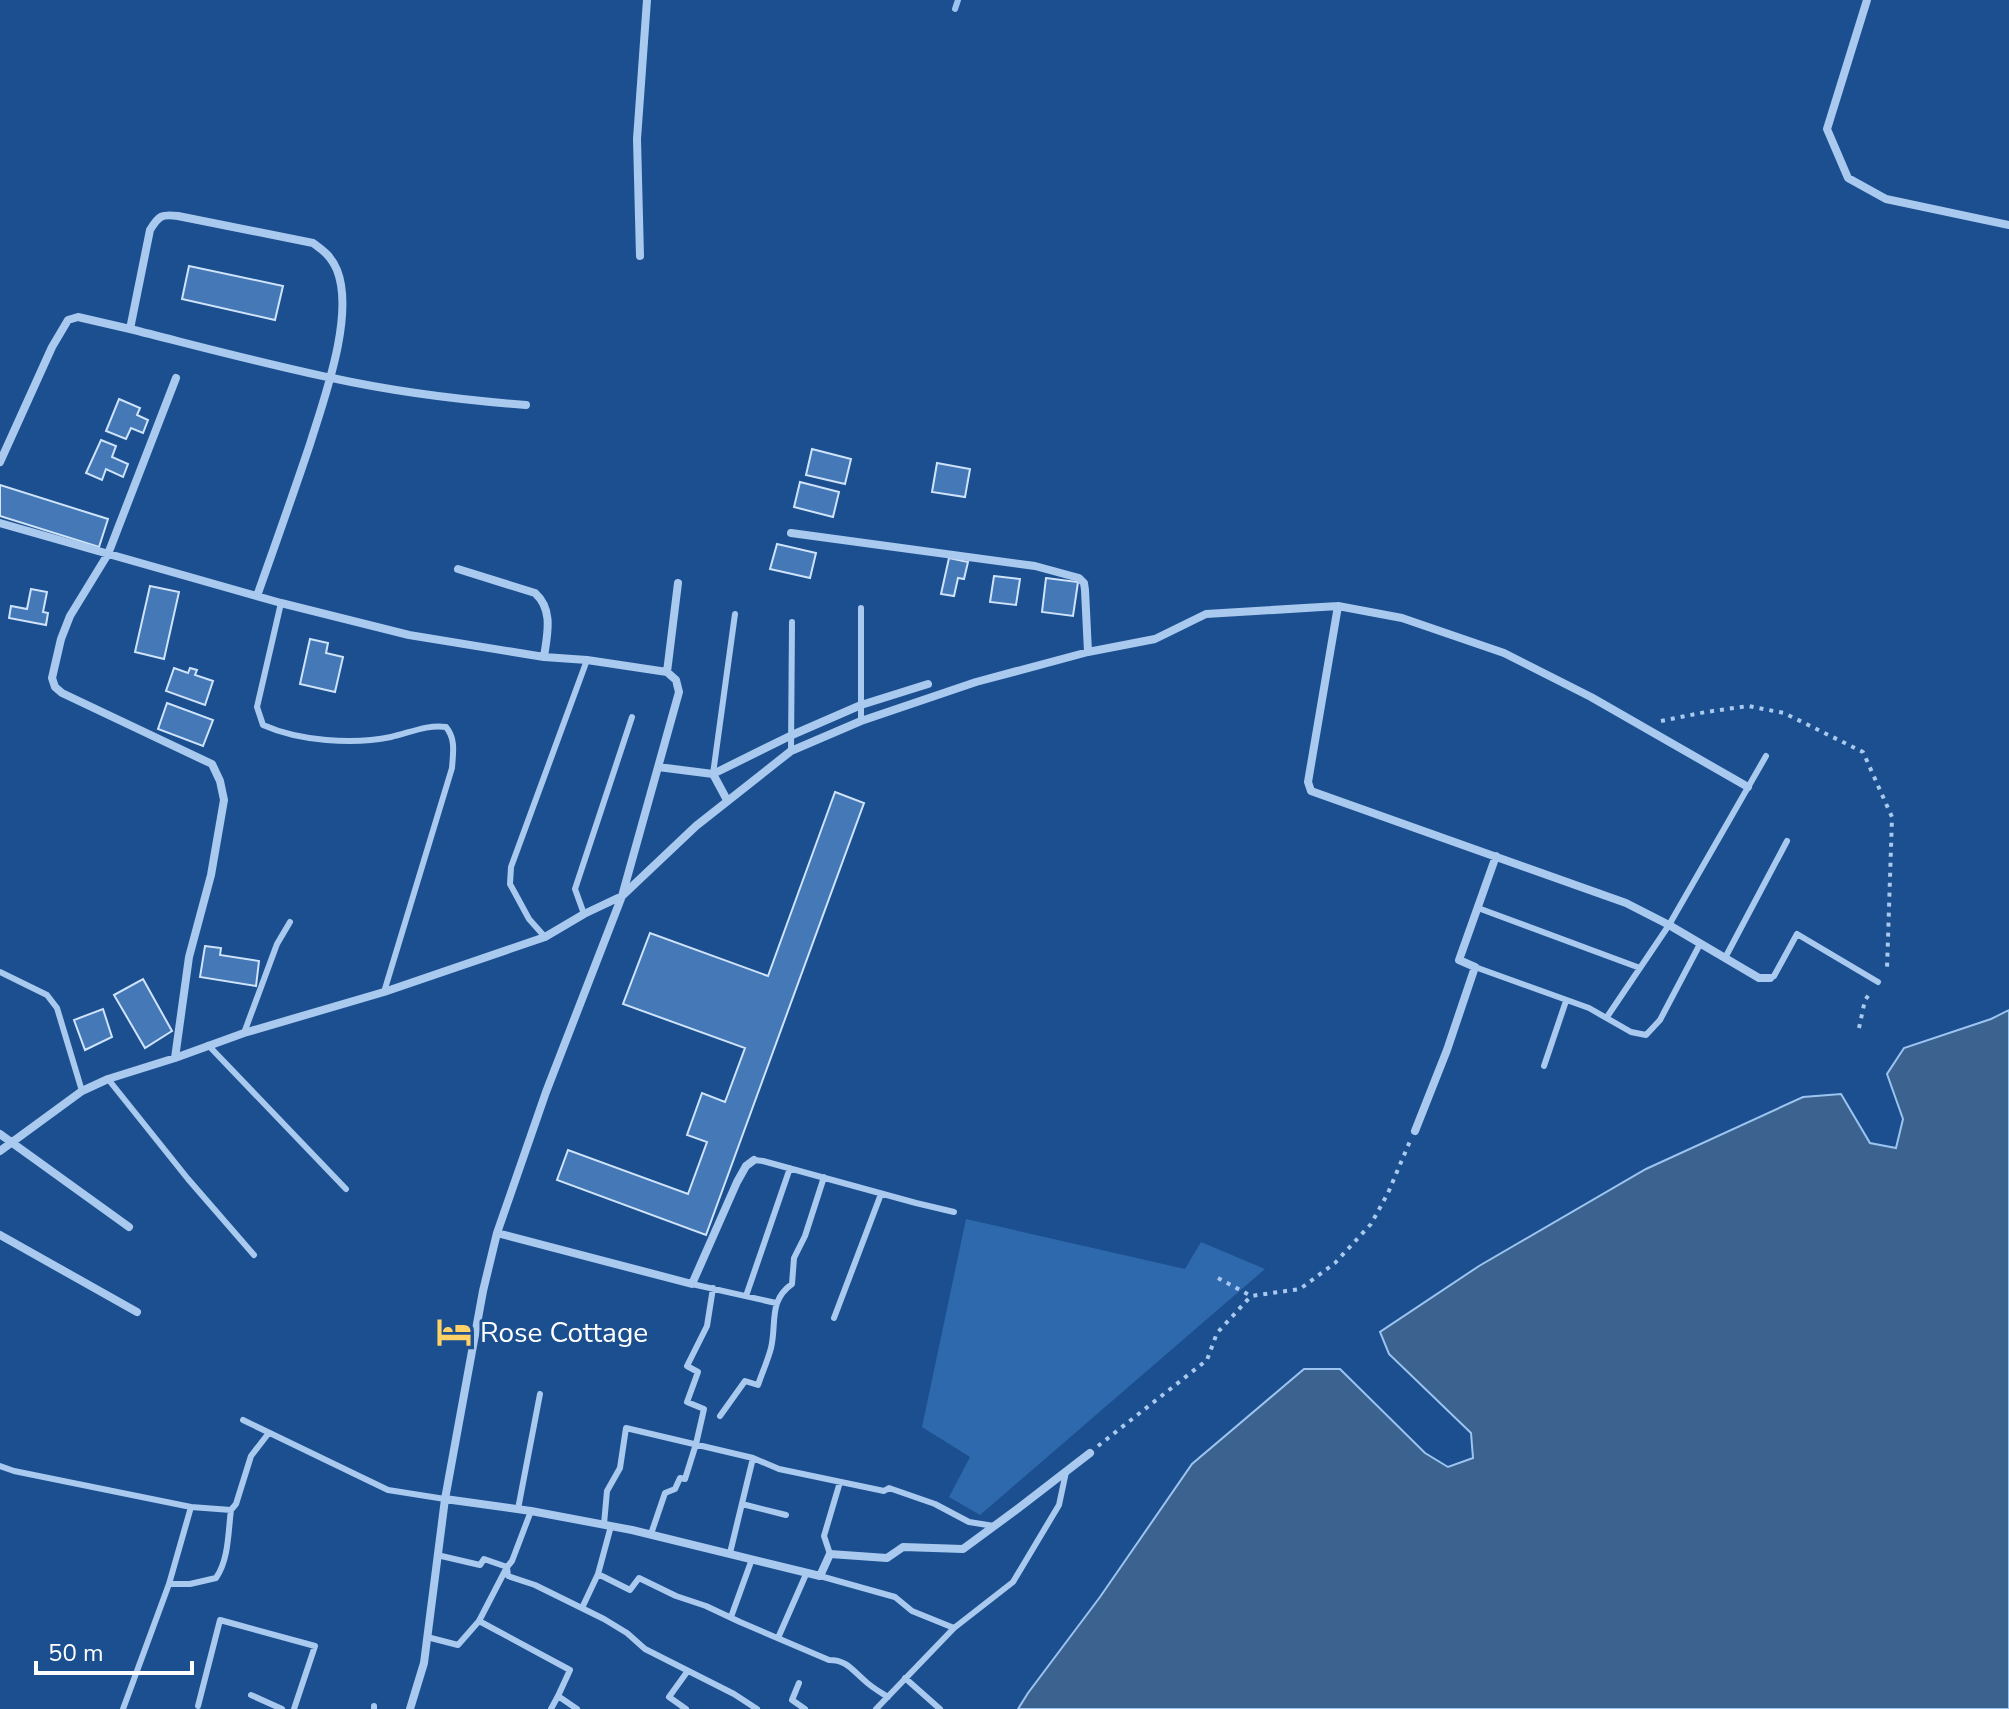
<svg xmlns="http://www.w3.org/2000/svg" width="2009" height="1709" font-family="'Nunito Sans',sans-serif">
<style>
.green{fill:#2e69ad}
.water{fill:#3c6290;stroke:#9cc4f0;stroke-width:2}
.lines{fill:none;stroke-linecap:round;stroke-linejoin:round}
.stream{stroke:#9cc4f0;stroke-width:6}
.building{fill:#4478b7;stroke:#cfe3fa;stroke-width:2}
.path{stroke:#a9c9ee;stroke-width:4;stroke-dasharray:4 6;stroke-linecap:butt}
.service{stroke:#a9c9ee;stroke-width:6}
.minor{stroke:#a9c9ee;stroke-width:8}
.labels{text-anchor:middle;stroke-width:6;stroke-linejoin:round;paint-order:stroke}
.poi-label{font-size:28px;fill:#fff;stroke:#1b4f8f;text-anchor:start}
</style>
<rect width="100%" height="100%" fill="#1b4f8f"/>
<path class="green" d="M966 1219 1185 1269 1201 1242 1265 1269 980 1515 949 1497 970 1457 922 1427Z"/>
<path class="water" d="M2009 1010V1709H1018L1028 1693 1100 1597 1192 1464 1304 1369H1340L1425 1453 1448 1467 1473 1458 1471 1433 1389 1354 1380 1332 1479 1266 1646 1169 1803 1097 1841 1094 1870 1143 1896 1148 1903 1119 1887 1074 1904 1048 1991 1019Z"/>
<g class="lines">
<path class="stream" d="M955 9 958 0"/>
</g>
<path class="building" d="M189 266 283 286 275 320 182 299Z
M119 399 140 408 137 415 148 420 143 433 131 428 126 439 106 431Z
M101 440 116 446 112 457 128 464 123 477 106 469 102 480 86 473Z
M812 449 851 459 845 484 806 475Z
M937 463 970 469 965 497 932 492Z
M800 482 839 492 833 517 794 507Z
M0 485 108 519 99 547 0 516Z
M777 544 816 553 810 578 770 569Z
M949 558 968 562 964 579 958 578 954 596 941 594Z
M994 576 1020 579 1016 605 990 602Z
M1046 578 1078 582 1073 616 1042 612Z
M150 586 179 592 164 659 135 652Z
M31 589 47 592 43 612 48 613 46 625 9 618 11 606 27 609Z
M310 639 328 643 326 653 343 657 335 692 300 684Z
M174 668 188 673 190 668 197 670 195 675 213 681 205 705 166 691Z
M167 703 213 720 203 746 158 729Z
M835 792 864 803 706 1235 557 1180 568 1150 688 1194 707 1142 687 1135 702 1093 725 1102 745 1048 623 1004 650 933 768 976Z
M205 946 221 948 220 955 259 961 256 986 200 977Z
M143 979 172 1031 145 1048 114 995Z
M103 1009 112 1037 85 1050 74 1020Z"/>
<g class="lines">
<path class="path" d="M1661 721 1706 712 1748 706 1784 713 1863 752 1892 817 1887 969 1885 971
M1859 1028 1865 1000 1871 992
M1218 1278 1251 1296 1300 1289 1335 1263 1371 1224 1388 1193 1410 1141
M1098 1446 1207 1360 1217 1333 1251 1296"/>
<path class="service" d="M281 603 257 707 263 725C299 741 353 745 391 737 409 733 428 724 446 727 456 739 453 753 452 768L384 992
M861 608V721
M791 751 792 622
M713 774 735 614
M1478 908 1640 968
M584 914 575 889 632 717
M545 937 529 919 510 884 511 867 587 660
M1725 958 1787 841
M1475 967 1589 1008 1631 1032 1646 1035 1660 1020 1700 944
M0 972 47 995 57 1008 82 1091
M1770 978 1774 976 1797 934 1878 982
M1607 1017 1669 925 1766 756
M244 1033 277 944 290 922
M208 1045 346 1189
M1544 1066 1566 1001
M108 1079 188 1179 254 1255
M754 1160 763 1161 916 1203 954 1212
M692 1284 776 1303
M746 1296 790 1168
M834 1318 881 1194
M720 1416 745 1381 758 1385C762 1373 768 1360 771 1348 777 1323 768 1301 792 1284L794 1258 805 1236 824 1177
M243 1420 388 1490 445 1499
M0 1466 14 1471 191 1507 169 1584 123 1709
M742 1504 786 1515
M191 1507 231 1510 236 1504 251 1456 268 1434
M518 1509 540 1394
M604 1524 607 1491 620 1468 626 1428 753 1458 779 1469 884 1491 889 1488 935 1504 969 1522 994 1526
M651 1534 665 1493 675 1489 680 1478 685 1479 696 1444 704 1409 687 1402 698 1372 687 1366 707 1326 713 1288
M730 1553 753 1458
M830 1554 824 1536 840 1482
M437 1555 480 1565 484 1559 507 1567 508 1576 535 1585 604 1619 627 1633 645 1649 734 1694 757 1709
M598 1574 630 1590 639 1578 676 1596 706 1606 740 1622 829 1660C847 1660 852 1670 864 1680 871 1687 880 1692 888 1697
M820 1576 895 1597 912 1611 954 1628
M169 1584H190L216 1578C229 1559 228 1532 231 1510
M582 1608 598 1574 611 1526
M731 1617 752 1559
M479 1621 507 1567 512 1561 531 1511
M427 1637 458 1645 479 1621 570 1670 558 1696
M778 1638 807 1572
M905 1678 940 1709
M799 1683 792 1700 805 1709
M251 1695 282 1709
M198 1706 220 1620 315 1646 294 1709
M374 1709V1706
M551 1709 558 1696 577 1709
M686 1709 669 1697 687 1672
M876 1709 954 1628 1013 1582 1059 1505 1066 1472"/>
<path class="minor" d="M1867 0 1827 129 1848 178 1886 199 2009 225
M640 256 637 139 647 0
M130 329C198 346 265 364 332 378 396 392 461 400 526 405
M0 462 52 347 68 320 78 317 130 329 150 230C159 215 162 214 178 216L313 243C324 251 331 256 337 270 355 315 324 399 310 444 293 495 275 545 257 596
M0 523 281 603 409 635 544 657 587 660 667 672 676 680 679 692 622 896 546 1092 497 1233 483 1291 445 1499 424 1663 410 1709
M791 533 1035 566 1079 578 1084 583 1085 590 1088 652
M458 569 535 593C554 610 547 635 544 657
M1338 606 1402 618 1504 653 1591 697 1748 787
M667 672 678 583
M658 767 713 774
M727 800 713 774 792 735 861 705 928 684
M175 1058 189 957 211 875 224 800 220 781 212 764 62 693 55 687 52 678 61 639 70 616 108 554 176 378
M1415 1131 1447 1050 1475 967 1459 960 1496 856
M0 1134 129 1227
M0 1151 82 1091 108 1079 175 1058 244 1033 384 992 545 937 584 914 622 896 696 826 791 751 861 721 976 682 1088 652 1155 639 1206 614 1338 606 1308 782 1311 791 1626 903 1669 925 1759 978H1770
M497 1233 692 1284 737 1182 746 1166 754 1160
M0 1235 137 1312
M445 1499 531 1511 632 1530 820 1576 830 1554 887 1558 903 1547 963 1549 1016 1510 1090 1453"/>
</g>
<defs>
<g id="hotel-bare" transform="scale(2.76)"><path d="M-6-4.5h1.5V1H6V5H4.5V3h-9V5H-6ZM-4 0a1.8 1.8 0 1 1 3.6 0ZM.5 0V-2.5h3Q6-2.5 6 0Z" fill="#ffd166" stroke="#1b4f8f" stroke-width="2.5" paint-order="stroke"/></g>
</defs>
<g fill-rule="evenodd">
<use href="#hotel-bare" x="454" y="1332"/>
</g>
<g class="labels">
<g class="poi-label">
<text x="480" y="1342">Rose Cottage</text>
</g>
</g>
<path d="M36 1661v12h156v-12" fill="none" stroke="#ffffff" stroke-width="4"/>
<text x="48" y="1661" font-size="24" fill="#ffffff" stroke="#1b4f8f" stroke-width="6" paint-order="stroke">50 m</text>
</svg>
